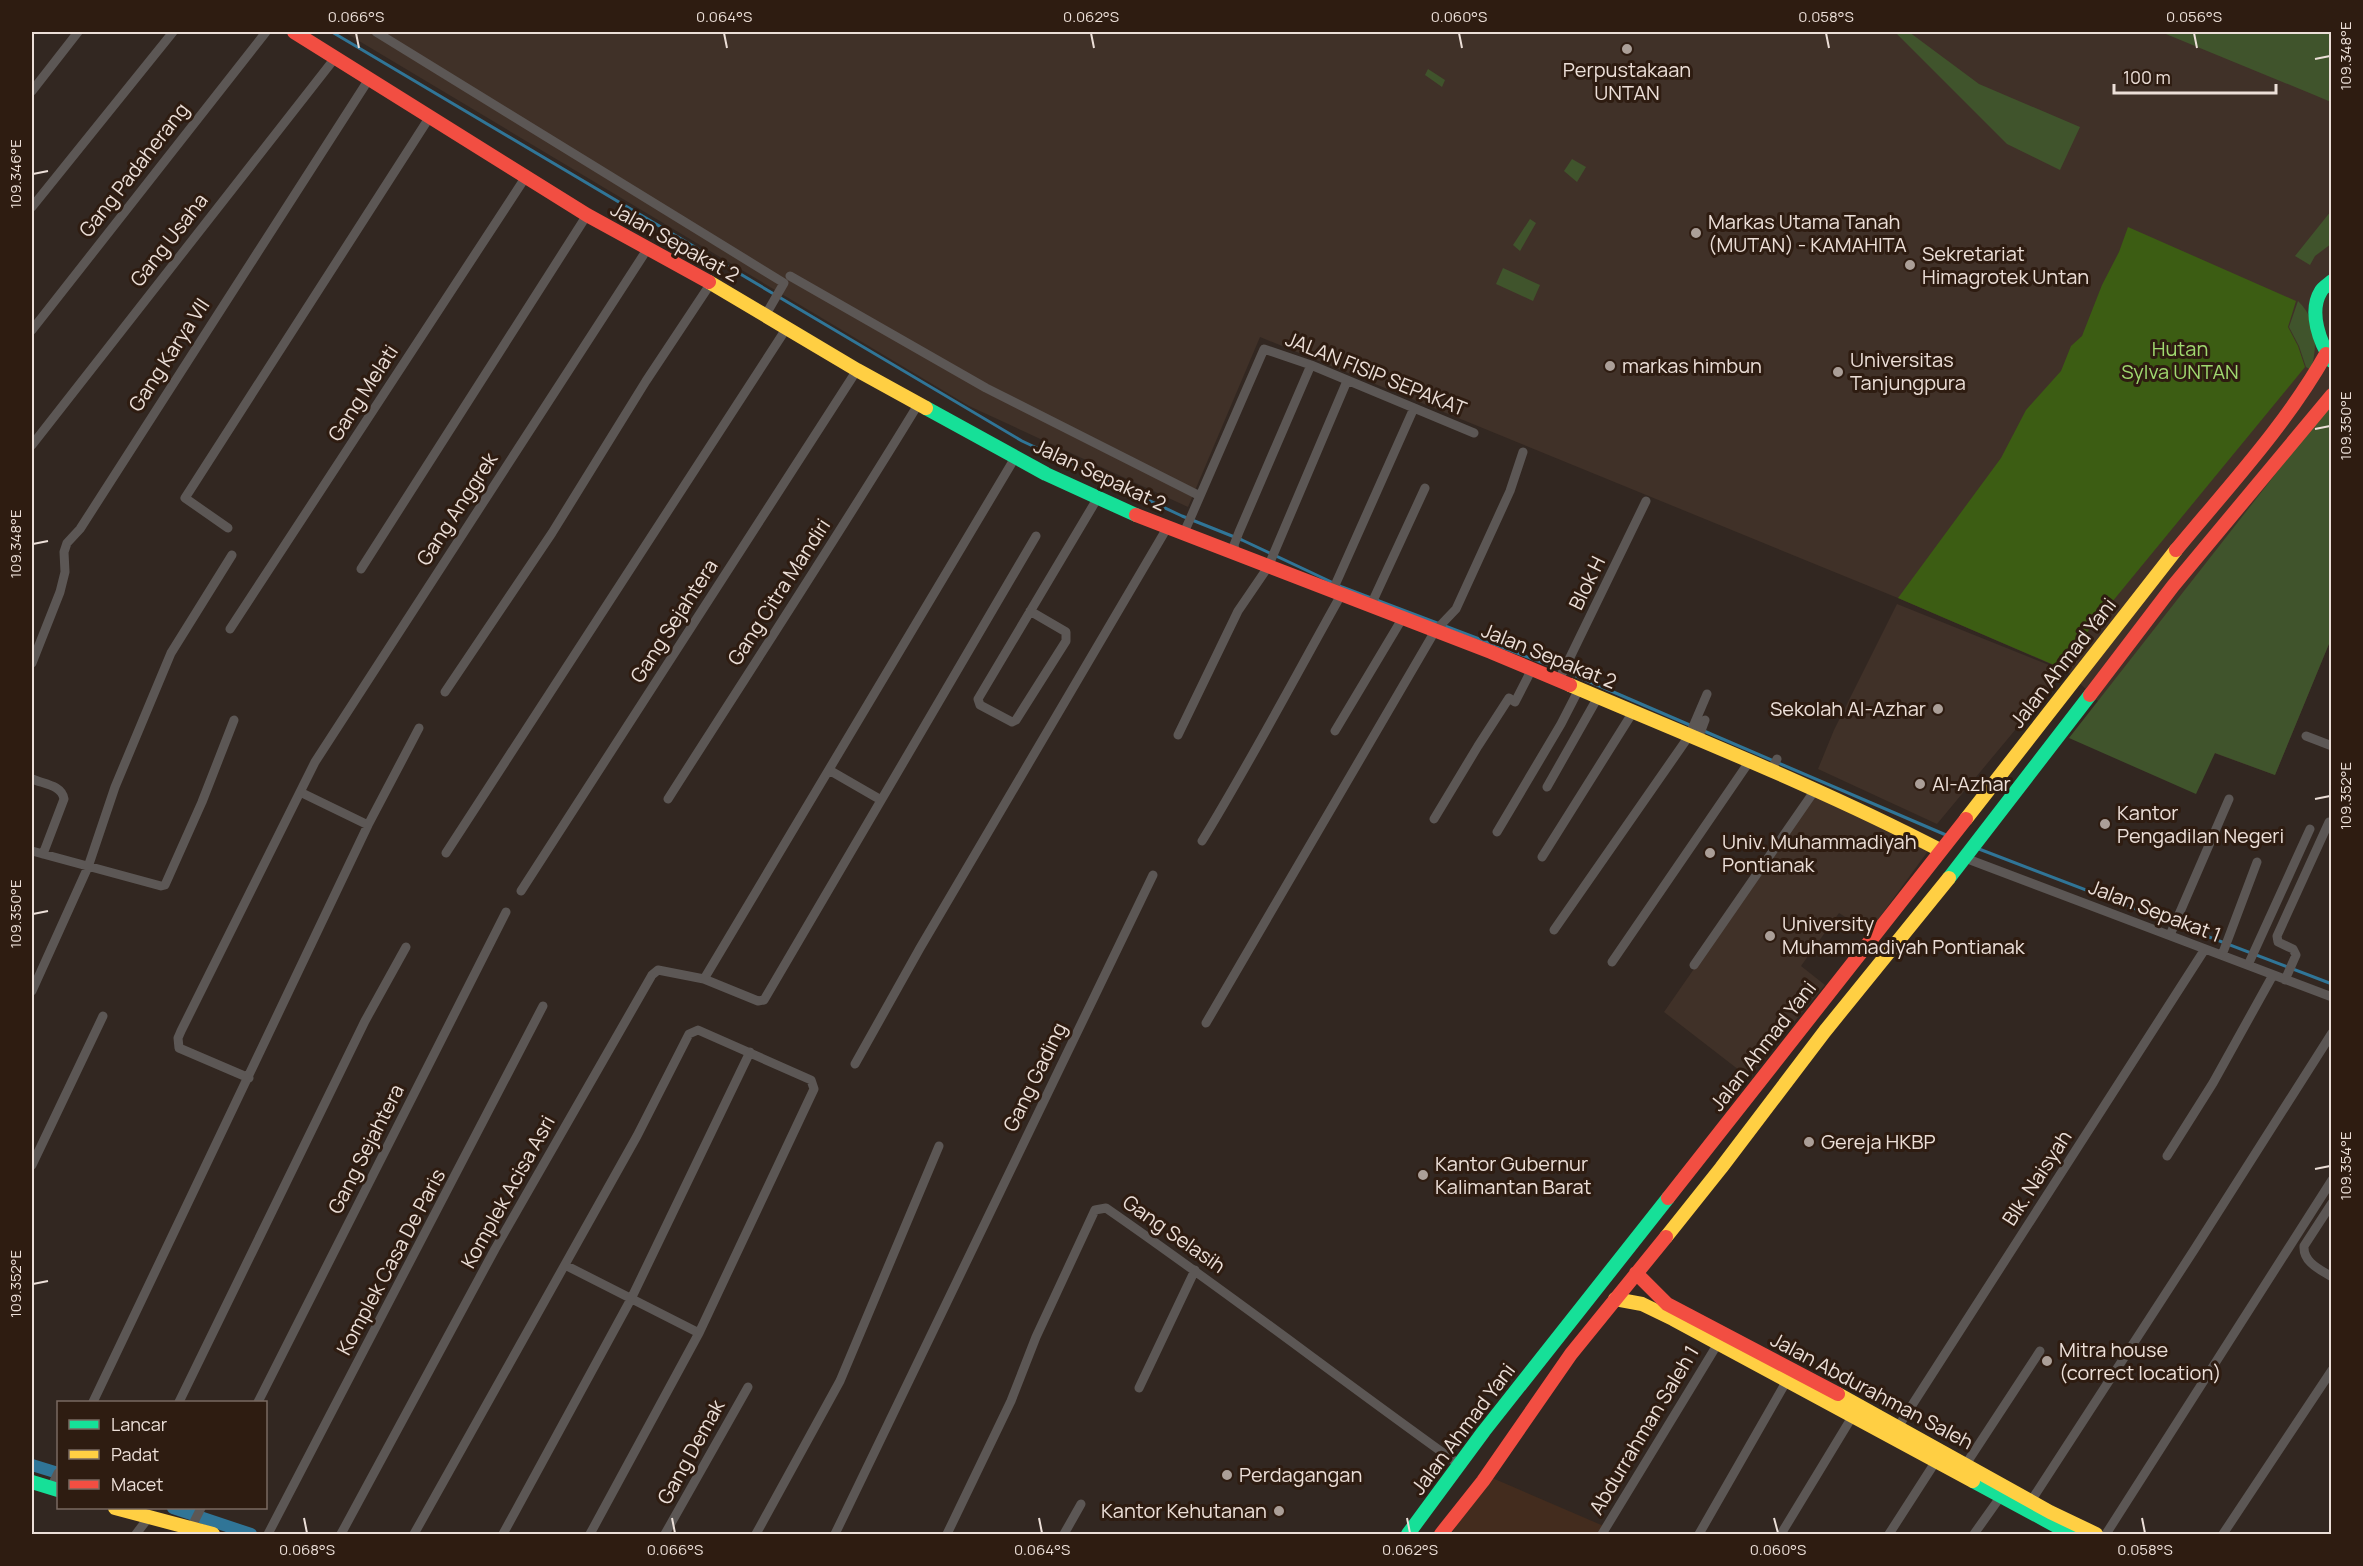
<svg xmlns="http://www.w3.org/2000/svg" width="2363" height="1566" font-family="Manrope,sans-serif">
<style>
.built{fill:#432c1e}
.education{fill:#403128}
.green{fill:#40542c}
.forest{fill:#3c5d13}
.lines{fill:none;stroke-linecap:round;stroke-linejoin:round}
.stream{stroke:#307597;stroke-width:3}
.canal{stroke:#307597;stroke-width:12}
.street{stroke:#5c5755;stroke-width:9}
.fast{stroke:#16e098;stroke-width:14}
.slow{stroke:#ffcf43;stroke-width:14}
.jam{stroke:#f24e42;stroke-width:14}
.ticks{fill:none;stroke:#ecdfd8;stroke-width:2}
.poi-dot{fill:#ab9f98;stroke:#2e1c11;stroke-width:2}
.labels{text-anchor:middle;stroke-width:6;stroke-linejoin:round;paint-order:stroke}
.poi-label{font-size:20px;fill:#ecdfd8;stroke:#2e1c11;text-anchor:start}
.street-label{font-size:20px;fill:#ecdfd8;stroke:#2e1c11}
.park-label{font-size:20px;fill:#a0d970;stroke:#2e1c11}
.neatline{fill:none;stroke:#ecdfd8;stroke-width:2}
.ticks-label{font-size:15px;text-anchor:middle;fill:#ecdfd8}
</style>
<rect width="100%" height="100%" fill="#322721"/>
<path class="built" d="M1490 1477 1606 1527 1601 1534H1451Z"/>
<path class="education" d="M344 32H2331V639L2275 775 2214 753 2098 701 2067 671 1898 598 1260 337 1188 507 969 406Z
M1897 604 2064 671 1937 824 1818 769 1834 730Z
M1814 796 1928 851 1869 932 1839 913 1801 966 1825 985 1748 1077 1664 1012Z"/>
<path class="green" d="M1895 32H1909L1979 84 2080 127 2060 170 2007 144Z
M2161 32H2331V102L2312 94Z
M1428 69 1445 80 1442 87 1425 75Z
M1572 159 1586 167 1577 182 1564 171Z
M2331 211V244L2315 256 2310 265 2295 256Z
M1530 219 1536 223 1520 251 1513 245Z
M1503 268 1540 285 1533 301 1496 284Z
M2298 301C2317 319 2318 345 2311 370L2306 367 2299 346 2289 327Z
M2331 403V639L2275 775 2215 753 2196 794 2069 738Z"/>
<path class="forest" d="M2128 227 2296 301 2288 327 2298 346 2305 367 2080 641 2061 668 1898 598 2001 458 2026 410 2061 371 2071 346 2082 336 2102 285 2119 252Z"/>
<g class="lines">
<path class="stream" d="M332 32 1022 441 1182 516 1242 540 1342 587 1567 672 1692 726
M1704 731 1946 835
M1979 849 2332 984"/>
<path class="canal" d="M32 1465 58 1473
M173 1508 251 1534"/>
<path class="street" d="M376 32 784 283 765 316
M32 91 78 32
M32 207 173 32
M790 276 986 388 1200 496
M32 330 266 32
M32 445 335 58
M228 528 185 498 429 118
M1183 535 1264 349 1311 365 1474 433
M1236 555 1234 545 1239 532 1311 365
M361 569 587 215
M1332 592 1414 408
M1370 607 1425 488
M1030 611 1066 632V641L1016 720 1012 722 980 705 978 699 1097 499
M230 629 525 178
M32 663 60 592 65 572 64 552 67 543 80 529 369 79
M1559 680 1646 501
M445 692 552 533 646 381 711 283
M1335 731 1402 619
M1178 735 1238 611 1268 567 1347 381
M2306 736 2332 746
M1698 739 1705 720
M829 770 881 800
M1771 771 1777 759
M32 779C44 784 62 785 64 799L43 854
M1547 787 1598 697
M300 792 368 825
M668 799C752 667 838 536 919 403
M1434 819 1478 746 1509 698 1515 702 1532 669
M1497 832 1561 724 1579 689
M1202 841C1251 761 1295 677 1341 595
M32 851 161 886 165 885 202 802 234 720
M446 853 786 329
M1542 857 1633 712
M1965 858 2332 997
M521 891 857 370
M1554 930 1689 736 1707 694
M2170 935 2229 799
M2222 955 2257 862
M1612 962 1749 762
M1694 965 1815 790
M2248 965 2310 829
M704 979 1016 456
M2285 980 2296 955 2293 949 2278 942 2277 936 2329 822
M32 991 88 867 115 787 171 653 232 555
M1206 1023 1435 631 1456 609 1510 491 1523 452
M855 1064 920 948 1167 528
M249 1078 179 1048 178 1038 181 1031 315 762 648 248
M2167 1156 2213 1083 2273 975
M32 1165 103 1016
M2332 1203 2304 1246C2303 1262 2319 1269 2332 1277
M565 1265 699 1333
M1139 1388 1195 1270
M93 1402 368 825 419 728
M179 1402 365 1021 406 947
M258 1402 506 912
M1898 1427 2205 949
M1966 1464 2040 1351
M51 1487 58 1473
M2031 1501 2194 1250 2332 1033
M191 1528 201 1508
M136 1534 149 1517
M268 1534 543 1006
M341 1534 495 1249 652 975 658 970 704 979 758 1001 764 1000 1036 536
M414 1534 637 1136 689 1034 698 1030 811 1080 814 1089 699 1333 590 1534
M503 1534 631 1299 750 1052
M665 1534 748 1387
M756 1534 840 1381 939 1146
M835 1534 1153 875
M947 1534 1011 1401 1036 1337 1095 1210 1106 1208C1226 1291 1341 1380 1460 1465
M1064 1534 1081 1504
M1602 1534 1717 1345
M1699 1534 1786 1382
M1781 1534 1852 1417
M1889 1534 1936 1461
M1974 1534 2001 1496
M2106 1534 2332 1180
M2223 1534 2332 1370"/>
<path class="fast" d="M2332 281C2329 284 2323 287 2321 291 2308 312 2320 343 2332 361
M926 408 1046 474 1136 515
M1949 878 2090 695
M1973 1481 2071 1534
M32 1482 58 1490
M1408 1534 1484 1431 1668 1198"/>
<path class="slow" d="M709 282 857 370 926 408
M1570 685C1694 738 1821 788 1940 850
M1966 819 2176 550
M1666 1237 1721 1168 1825 1031 1949 878
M1615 1299 1642 1304 1673 1319 1973 1481
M1838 1394 2050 1512 2096 1534
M115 1508 213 1534"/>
<path class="jam" d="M294 32 587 215 709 282
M1136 515 1491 652 1570 685
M2176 550C2228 487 2286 425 2326 354
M2090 695 2173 586 2332 395
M1668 1198 1966 819
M1636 1273 1667 1304 1838 1394
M1441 1534 1483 1481 1571 1354 1666 1237"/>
</g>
<path class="ticks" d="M356 33 359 48M724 33 727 48M1091 33 1094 48M1459 33 1462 48M1826 33 1829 48M2194 33 2197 48M2315 59 2330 56M33 174 48 171M2315 429 2330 426M33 544 48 541M2315 799 2330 796M33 914 48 911M2315 1169 2330 1166M33 1284 48 1281M304 1518 307 1533M672 1518 675 1533M1039 1518 1042 1533M1407 1518 1410 1533M1774 1518 1778 1533M2142 1518 2145 1533"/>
<g class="poi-dot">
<circle cx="1627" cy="49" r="6"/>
<circle cx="1696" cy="233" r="6"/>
<circle cx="1910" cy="265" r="6"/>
<circle cx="1610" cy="366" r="6"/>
<circle cx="1838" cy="372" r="6"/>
<circle cx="1938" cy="709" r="6"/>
<circle cx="1920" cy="784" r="6"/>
<circle cx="2105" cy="824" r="6"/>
<circle cx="1710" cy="853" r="6"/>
<circle cx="1770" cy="936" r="6"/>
<circle cx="1809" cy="1142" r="6"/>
<circle cx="1423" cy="1175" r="6"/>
<circle cx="2047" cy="1361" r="6"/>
<circle cx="1227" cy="1475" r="6"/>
<circle cx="1279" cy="1511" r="6"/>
</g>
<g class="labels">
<g class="poi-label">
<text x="1627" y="77" text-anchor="middle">Perpustakaan<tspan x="1627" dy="23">UNTAN</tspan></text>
<text x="1708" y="229">Markas Utama Tanah<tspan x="1708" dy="23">(MUTAN) - KAMAHITA</tspan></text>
<text x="1922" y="261">Sekretariat<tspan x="1922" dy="23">Himagrotek Untan</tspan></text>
<text x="1850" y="367">Universitas<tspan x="1850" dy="23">Tanjungpura</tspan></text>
<text x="1622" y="373">markas himbun</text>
<text x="1926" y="716" text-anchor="end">Sekolah Al-Azhar</text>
<text x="1932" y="791">Al-Azhar</text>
<text x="2117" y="820">Kantor<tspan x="2117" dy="23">Pengadilan Negeri</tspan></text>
<text x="1722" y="849">Univ. Muhammadiyah<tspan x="1722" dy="23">Pontianak</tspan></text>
<text x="1782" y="931">University<tspan x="1782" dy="23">Muhammadiyah Pontianak</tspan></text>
<text x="1821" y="1149">Gereja HKBP</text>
<text x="1435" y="1171">Kantor Gubernur<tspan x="1435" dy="23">Kalimantan Barat</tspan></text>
<text x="2059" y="1357">Mitra house<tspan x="2059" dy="23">(correct location)</tspan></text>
<text x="1239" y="1482">Perdagangan</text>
<text x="1267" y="1518" text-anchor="end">Kantor Kehutanan</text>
</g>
<g class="street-label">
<text transform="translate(134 170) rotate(-52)" y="7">Gang Padaherang</text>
<text transform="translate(169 240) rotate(-52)" y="7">Gang Usaha</text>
<text transform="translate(675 242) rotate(29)" y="7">Jalan Sepakat 2</text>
<text transform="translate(169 355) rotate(-57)" y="7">Gang Karya VII</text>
<text transform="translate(1376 374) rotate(22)" y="7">JALAN FISIP SEPAKAT</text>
<text transform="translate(363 393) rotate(-57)" y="7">Gang Melati</text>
<text transform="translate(1100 475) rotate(25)" y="7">Jalan Sepakat 2</text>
<text transform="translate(457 509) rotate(-57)" y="7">Gang Anggrek</text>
<text transform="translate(1587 583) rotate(-64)" y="7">Blok H</text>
<text transform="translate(779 592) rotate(-57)" y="7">Gang Citra Mandiri</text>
<text transform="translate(674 621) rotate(-57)" y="7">Gang Sejahtera</text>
<text transform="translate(1549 656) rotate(22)" y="7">Jalan Sepakat 2</text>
<text transform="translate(2063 663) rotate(-52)" y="7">Jalan Ahmad Yani</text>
<text transform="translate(2155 911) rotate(21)" y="7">Jalan Sepakat 1</text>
<text transform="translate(1763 1046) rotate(-52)" y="7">Jalan Ahmad Yani</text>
<text transform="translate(1035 1077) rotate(-64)" y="7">Gang Gading</text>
<text transform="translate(366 1149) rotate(-63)" y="7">Gang Sejahtera</text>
<text transform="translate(2037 1178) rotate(-57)" y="7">Blk. Naisyah</text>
<text transform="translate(508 1192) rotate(-61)" y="7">Komplek Acisa Asri</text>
<text transform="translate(1174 1234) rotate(35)" y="7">Gang Selasih</text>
<text transform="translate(391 1262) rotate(-62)" y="7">Komplek Casa De Paris</text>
<text transform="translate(1872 1391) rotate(28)" y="7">Jalan Abdurahman Saleh</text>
<text transform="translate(1463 1429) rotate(-53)" y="7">Jalan Ahmad Yani</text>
<text transform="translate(1644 1430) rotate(-59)" y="7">Abdurrahman Saleh 1</text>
<text transform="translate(691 1452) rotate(-61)" y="7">Gang Demak</text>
</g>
<g class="park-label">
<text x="2180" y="356">Hutan<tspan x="2180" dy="23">Sylva UNTAN</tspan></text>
</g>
</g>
<rect width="2363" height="1566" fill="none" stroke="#2e1c11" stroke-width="66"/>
<rect x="57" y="1401" width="210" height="108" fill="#2e1c11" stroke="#7a6a61" stroke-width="1.5"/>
<rect x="69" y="1420" width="30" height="9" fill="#16e098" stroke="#7a6a61" stroke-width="1.5"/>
<text x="111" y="1431" font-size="18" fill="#ecdfd8">Lancar</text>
<rect x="69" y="1450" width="30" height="9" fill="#ffcf43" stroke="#7a6a61" stroke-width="1.5"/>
<text x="111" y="1461" font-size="18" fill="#ecdfd8">Padat</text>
<rect x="69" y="1480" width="30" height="9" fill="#f24e42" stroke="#7a6a61" stroke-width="1.5"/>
<text x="111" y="1491" font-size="18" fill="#ecdfd8">Macet</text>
<path d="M2114 84v9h162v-9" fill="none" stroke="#ecdfd8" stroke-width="3"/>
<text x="2123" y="84" font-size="18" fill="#ecdfd8" stroke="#2e1c11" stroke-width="4.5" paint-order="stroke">100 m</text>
<rect x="33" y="33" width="2297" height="1500" class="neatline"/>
<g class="ticks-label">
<text x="356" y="22">0.066°S</text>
<text x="724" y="22">0.064°S</text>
<text x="1091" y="22">0.062°S</text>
<text x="1459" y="22">0.060°S</text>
<text x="1826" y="22">0.058°S</text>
<text x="2194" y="22">0.056°S</text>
<text transform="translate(2346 56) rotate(-90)" y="5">109.348°E</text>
<text transform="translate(16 174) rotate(-90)" y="5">109.346°E</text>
<text transform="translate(2346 426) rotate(-90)" y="5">109.350°E</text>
<text transform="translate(16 544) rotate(-90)" y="5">109.348°E</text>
<text transform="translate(2346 796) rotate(-90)" y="5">109.352°E</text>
<text transform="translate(16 914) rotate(-90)" y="5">109.350°E</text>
<text transform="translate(2346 1166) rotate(-90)" y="5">109.354°E</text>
<text transform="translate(16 1284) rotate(-90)" y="5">109.352°E</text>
<text x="307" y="1555">0.068°S</text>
<text x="675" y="1555">0.066°S</text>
<text x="1042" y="1555">0.064°S</text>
<text x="1410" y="1555">0.062°S</text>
<text x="1778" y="1555">0.060°S</text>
<text x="2145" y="1555">0.058°S</text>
</g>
</svg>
